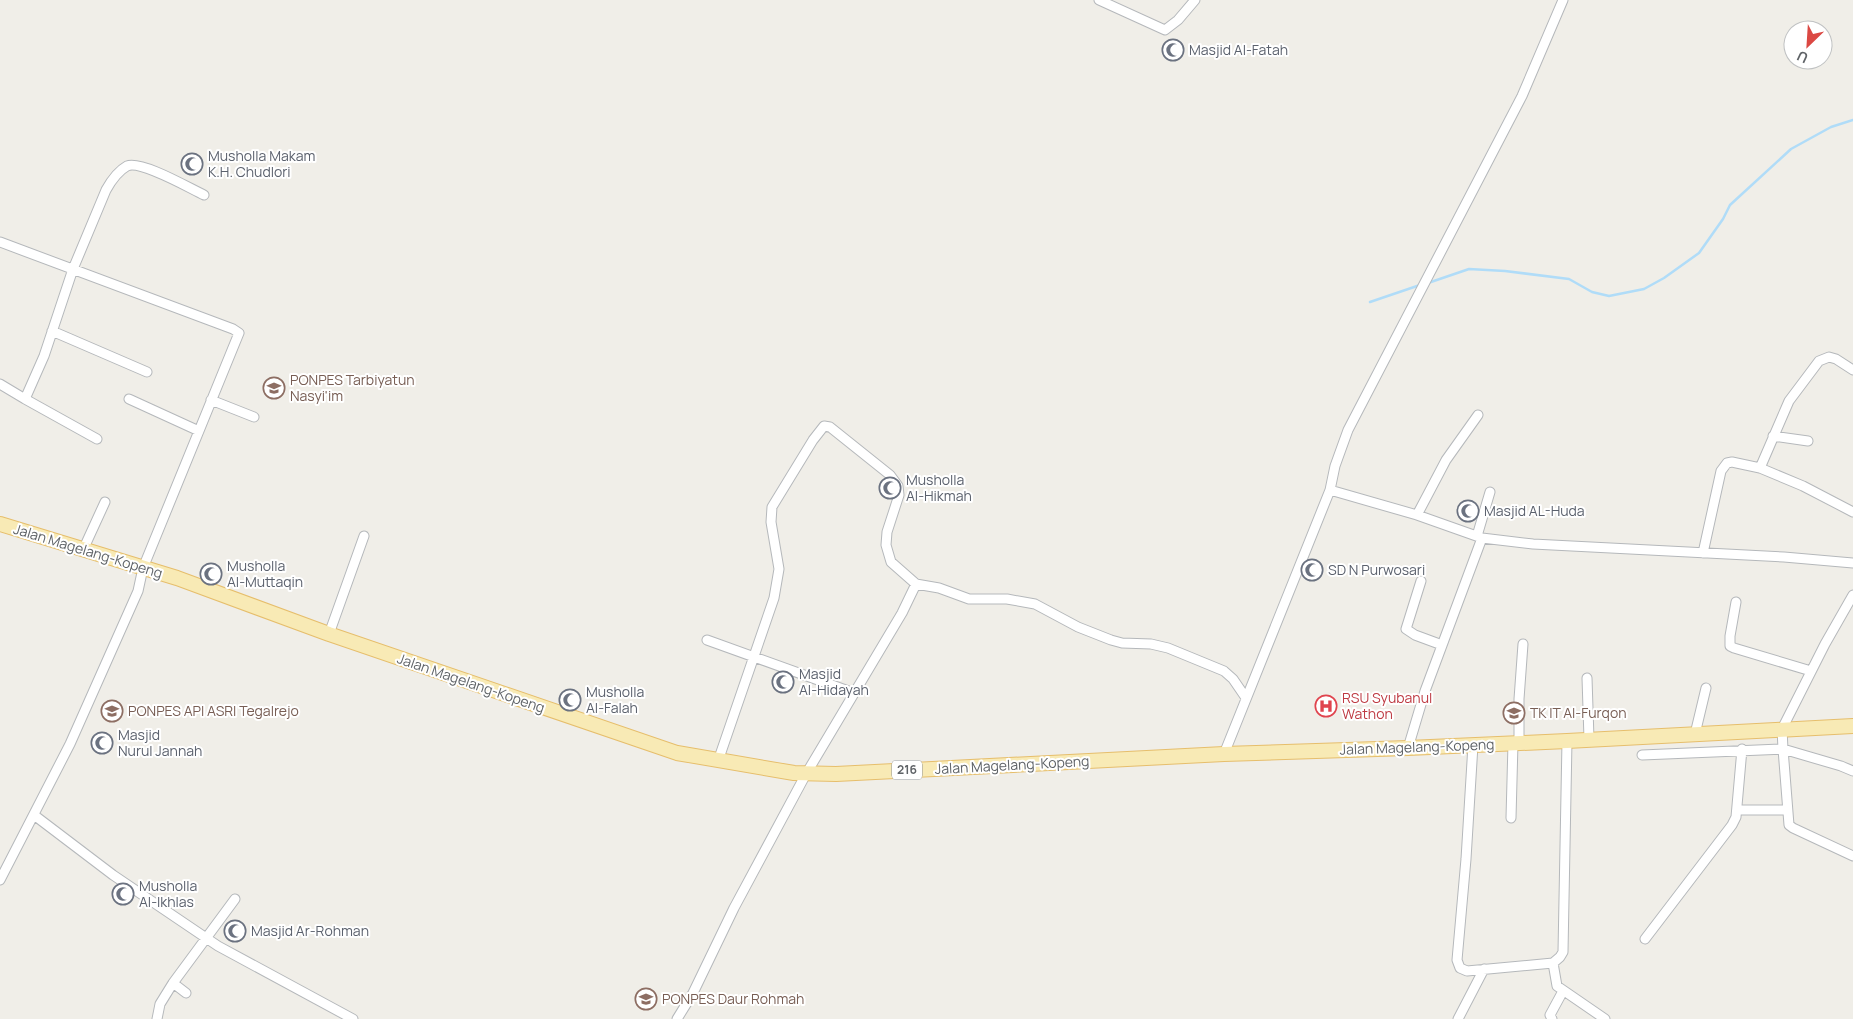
<svg xmlns="http://www.w3.org/2000/svg" width="1853" height="1019" font-family="Manrope,sans-serif">
<style>
.lines{fill:none;stroke-linecap:round;stroke-linejoin:round}
.stream{stroke:#b0dcf8;stroke-width:2.5}
.minor-casing{stroke:#b5b8bb;stroke-width:11}
.primary-casing{stroke:#e6be6c;stroke-width:16}
.minor{stroke:#fff;stroke-width:9}
.primary{stroke:#f8eab5;stroke-width:14}
.labels{text-anchor:middle;stroke-width:4;stroke-linejoin:round;paint-order:stroke}
.shield{fill:#fff;stroke:#8f9295;stroke-width:1}
.shield-label{font-size:12px;font-weight:bold;fill:#5f6367}
.worship-label{font-size:14px;fill:#5b616d;stroke:#fff;text-anchor:start}
.education-label{font-size:14px;fill:#785e54;stroke:#fff;text-anchor:start}
.street-label{font-size:14px;fill:#5f6367;stroke:#fff}
.health-label{font-size:14px;fill:#be3a42;stroke:#fff;text-anchor:start}
</style>
<rect width="100%" height="100%" fill="#f0eee8"/>
<g class="lines">
<path class="stream" d="M1428 283 1469 269 1505 271 1569 279 1592 292 1609 296 1644 289 1664 278 1699 253 1723 219 1730 205 1791 149 1831 127 1853 120
M1370 302 1420 285"/>
<g class="minor-casing">
<path id="minor" d="M1099 0 1165 30 1178 20 1195 0
M0 242 233 329 239 333 143 568 138 591 70 744 0 880
M52 331 147 372
M0 384 25 399
M129 399 199 431
M211 400 254 417
M1773 436 1808 441
M97 439 25 399 44 356 73 269 106 190C111 181 118 171 127 166 141 160 189 188 204 195
M1760 468 1789 401 1819 361 1829 357 1836 359 1853 370
M1330 490 1335 466 1348 430 1522 96 1563 0
M1417 515 1446 460 1478 415
M1477 536 1490 492
M83 550 105 502
M1703 553 1721 471 1727 463 1732 462 1760 468 1803 486 1853 512
M1421 581 1406 629 1415 635 1442 645
M1853 595 1825 644 1782 729 1783 749 1841 766 1853 771
M1736 602 1730 636V646L1734 648 1811 671
M329 634 364 536
M707 640 854 693
M1587 678 1589 739
M1695 734 1706 688
M1519 743V699L1523 644
M1473 745 1466 859 1457 960 1460 968 1467 971 1553 963 1560 957 1563 952 1567 741
M1408 748 1425 691 1482 538
M1224 754 1330 490 1417 515 1482 538 1533 544 1784 557 1853 563
M1642 755 1783 749 1789 825 1793 828 1853 856
M718 761 774 598 779 569 771 522 772 507 813 440 824 426 830 427 890 475 898 486 899 495 887 532 886 545 891 562 916 584 939 588 969 599H1007L1035 604 1078 627 1111 640 1122 643 1151 644 1168 648 1224 671 1233 679 1246 698
M1738 810H1787
M34 815 113 875 218 946 353 1019
M1511 818 1513 743
M1645 939 1732 825 1736 817 1742 749
M1553 963 1557 986 1605 1019
M186 993 173 983 235 899
M157 1019 160 1004 173 983
M677 1019 693 993 734 908 806 774 902 613 916 584
M1458 1019 1484 969
M1552 1019 1550 1015 1563 991"/>
</g>
<g class="primary-casing">
<path id="primary" d="M0 524 177 578 329 634 677 753 794 773 836 774 1224 754 1408 748 1567 741 1853 726"/>
</g>
<use href="#minor" class="minor"/>
<use href="#primary" class="primary"/>
</g>
<defs>
<g id="mosque-ring" transform="scale(1.125)"><circle r="9.5" fill="#fff" stroke="#6b7280" stroke-width="1.5"/><path d="M3.5-4.9A6 6 0 1 0 3.5 4.9A5 5 0 1 1 3.5-4.9Z" fill="#6b7280"/></g>
<g id="school-ring" transform="scale(1.125)"><circle r="9.5" fill="#fff" stroke="#8d6e63" stroke-width="1.5"/><path d="M0-5L7-2L0 1L-7-2ZM-4 1L0 2.5L4 1V4Q0 6-4 4Z" fill="#8d6e63"/></g>
<g id="hospital-ring" transform="scale(1.125)"><circle r="9.5" fill="#fff" stroke="#e0444e" stroke-width="1.5"/><path d="M-5-5h3v3.5h4V-5h3V5h-3V1.5h-4V5h-3Z" fill="#e0444e"/></g>
</defs>
<g fill-rule="evenodd">
<use href="#mosque-ring" x="1173" y="50"/>
<use href="#mosque-ring" x="192" y="164"/>
<use href="#school-ring" x="274" y="388"/>
<use href="#mosque-ring" x="890" y="488"/>
<use href="#mosque-ring" x="1468" y="511"/>
<use href="#mosque-ring" x="1312" y="570"/>
<use href="#mosque-ring" x="211" y="574"/>
<use href="#mosque-ring" x="783" y="682"/>
<use href="#mosque-ring" x="570" y="700"/>
<use href="#hospital-ring" x="1326" y="706"/>
<use href="#school-ring" x="112" y="711"/>
<use href="#school-ring" x="1514" y="713"/>
<use href="#mosque-ring" x="102" y="743"/>
<use href="#mosque-ring" x="123" y="894"/>
<use href="#mosque-ring" x="235" y="931"/>
<use href="#school-ring" x="646" y="999"/>
</g>
<g class="labels">
<rect class="shield" x="892" y="760.5" width="30" height="19" rx="4"/>
<g class="shield-label">
<text x="907" y="774">216</text>
</g>
<g class="worship-label">
<text x="1189" y="55">Masjid Al-Fatah</text>
<text x="208" y="161">Musholla Makam<tspan x="208" dy="16">K.H. Chudlori</tspan></text>
<text x="906" y="485">Musholla<tspan x="906" dy="16">Al-Hikmah</tspan></text>
<text x="1484" y="516">Masjid AL-Huda</text>
<text x="227" y="571">Musholla<tspan x="227" dy="16">Al-Muttaqin</tspan></text>
<text x="1328" y="575">SD N Purwosari</text>
<text x="799" y="679">Masjid<tspan x="799" dy="16">Al-Hidayah</tspan></text>
<text x="586" y="697">Musholla<tspan x="586" dy="16">Al-Falah</tspan></text>
<text x="118" y="740">Masjid<tspan x="118" dy="16">Nurul Jannah</tspan></text>
<text x="139" y="891">Musholla<tspan x="139" dy="16">Al-Ikhlas</tspan></text>
<text x="251" y="936">Masjid Ar-Rohman</text>
</g>
<g class="education-label">
<text x="290" y="385">PONPES Tarbiyatun<tspan x="290" dy="16">Nasyi'im</tspan></text>
<text x="128" y="716">PONPES API ASRI Tegalrejo</text>
<text x="1530" y="718">TK IT Al-Furqon</text>
<text x="662" y="1004">PONPES Daur Rohmah</text>
</g>
<g class="street-label">
<text transform="translate(88 551) rotate(17)" y="5">Jalan Magelang-Kopeng</text>
<text transform="translate(471 683) rotate(19)" y="5">Jalan Magelang-Kopeng</text>
<text transform="translate(1417 747) rotate(-2)" y="5">Jalan Magelang-Kopeng</text>
<text transform="translate(1012 765) rotate(-3)" y="5">Jalan Magelang-Kopeng</text>
</g>
<g class="health-label">
<text x="1342" y="703">RSU Syubanul<tspan x="1342" dy="16">Wathon</tspan></text>
</g>
</g>
<g transform="translate(1808 45) rotate(205)"><circle r="24" fill="#ffffff" stroke="#bfc1c2"/>
<path d="M0-4L9 19L0 12L-9 19Z" fill="#db4843"/>
<text y="-8" font-size="14" font-weight="bold" text-anchor="middle" fill="#5f6367">U</text>
</g>
</svg>
